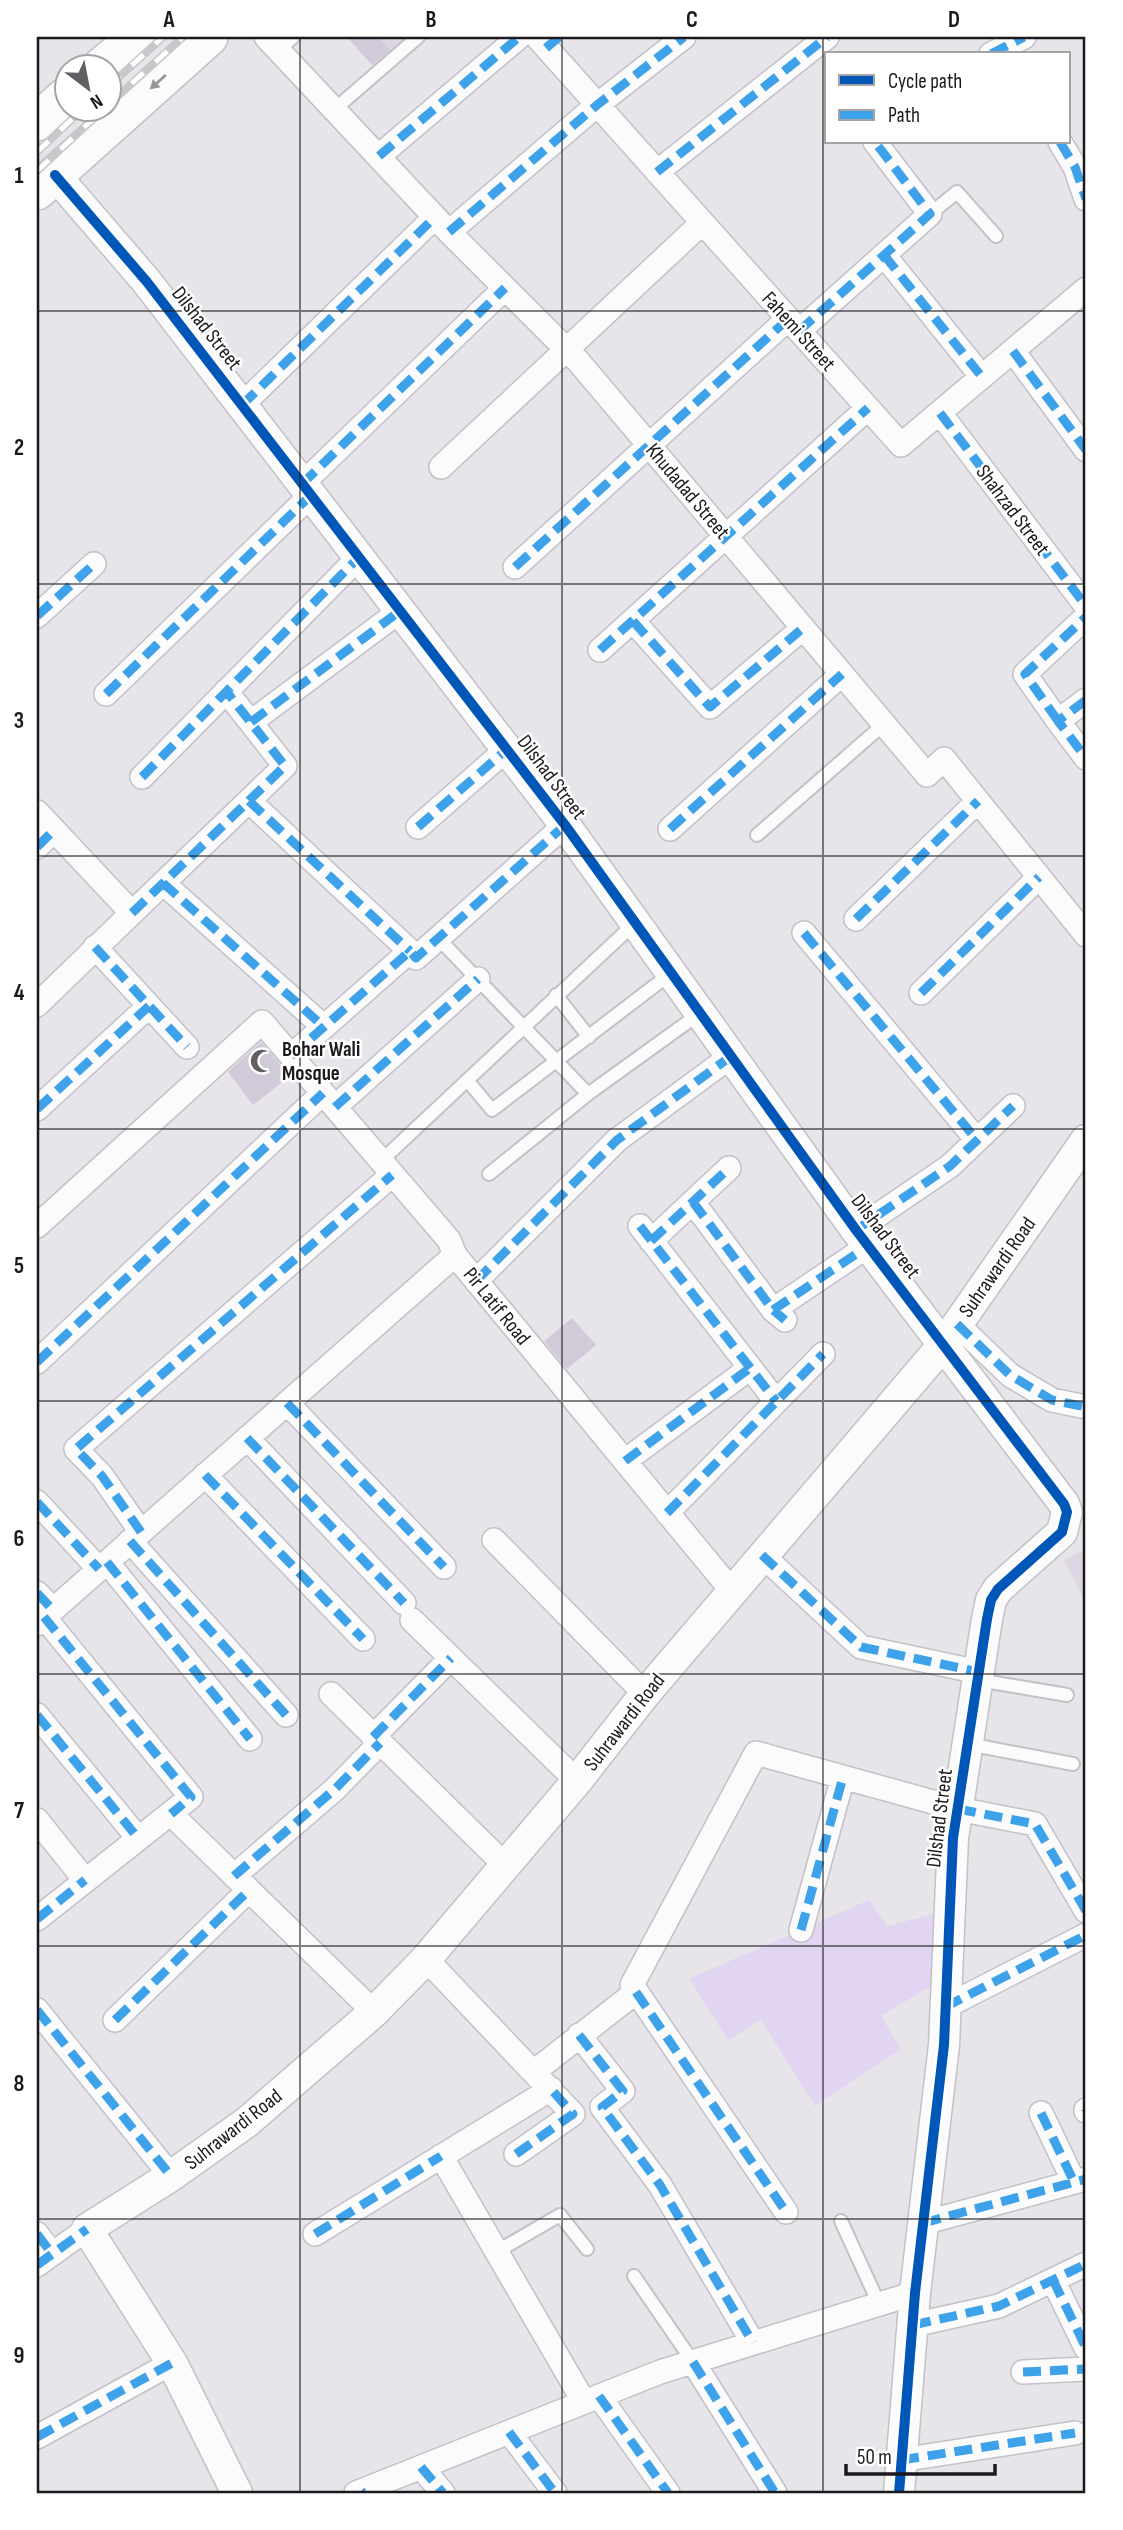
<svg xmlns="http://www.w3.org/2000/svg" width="1123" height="2530" font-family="'Sofia Sans Condensed',sans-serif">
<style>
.built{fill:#dcd7e3}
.green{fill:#e1d5f2}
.building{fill:#d0cad9}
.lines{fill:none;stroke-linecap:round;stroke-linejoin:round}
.service-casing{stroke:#c3c1c6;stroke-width:16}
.minor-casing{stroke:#c3c1c6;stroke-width:26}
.tertiary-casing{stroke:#c3c1c6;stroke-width:33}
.primary-casing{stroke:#c3c1c6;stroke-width:40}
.service{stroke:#fbfbfc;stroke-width:12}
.minor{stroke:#fbfbfc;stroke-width:23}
.tertiary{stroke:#fbfbfc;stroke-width:30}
.primary{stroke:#fbfbfc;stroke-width:37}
.rail-casing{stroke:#c8c7c9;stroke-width:8}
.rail{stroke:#fff;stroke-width:5;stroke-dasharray:16;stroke-linecap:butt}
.quiet{stroke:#3da2ea;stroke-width:9;stroke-dasharray:18 9;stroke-linecap:butt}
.cycleway-casing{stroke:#fff;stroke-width:15}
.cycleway{stroke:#0057b8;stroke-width:10}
.oneway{fill:#969598}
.grid{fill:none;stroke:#1b191d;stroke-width:2;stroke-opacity:0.55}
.labels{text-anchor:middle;stroke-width:5;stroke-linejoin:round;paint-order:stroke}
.street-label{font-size:21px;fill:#1b191d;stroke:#fff}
.poi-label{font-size:21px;font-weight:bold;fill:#1b191d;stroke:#fff;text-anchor:start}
.neatline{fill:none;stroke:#1b191d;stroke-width:2.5}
.grid-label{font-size:23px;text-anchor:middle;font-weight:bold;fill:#1b191d}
</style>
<rect width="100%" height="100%" fill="#e7e4ea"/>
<path class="built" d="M347 37H412L376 69Z
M1086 1549V1603L1064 1560Z"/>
<path class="green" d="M869 1900 887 1926 950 1910 944 1978 881 2016 901 2049 815 2106 761 2020 728 2040 689 1979Z"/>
<path class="building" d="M347 37H378L390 50 372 65Z
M261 1042 290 1076 253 1105 228 1072Z
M572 1318 596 1345 567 1369 544 1341Z"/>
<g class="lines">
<g class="service-casing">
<path id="service" d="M279 50 293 37
M335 109 418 37
M930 214 957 192 996 236
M757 835 884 724
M438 938 588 1094
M556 995 589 1037
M467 1080 492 1110 670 974
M381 1161 635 923
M489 1174 588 1094 699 1014
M978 1680 1067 1695
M968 1744 1073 1764
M841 2221 879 2304
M496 2252 560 2215 587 2249
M634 2276 693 2362"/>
</g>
<g class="minor-casing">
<path id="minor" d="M266 37 449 232 578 361 927 775 944 759 1086 935
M537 37 901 445 1086 289
M991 54 1024 37
M1060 142 1075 167 1086 199
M379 156 519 37
M657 172 827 37
M449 232 597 105 684 37
M884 255 982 377
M799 331 930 214 875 142
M1013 351 1086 450
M242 405 435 217
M940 413 1086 606
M441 467 702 223
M302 484 505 288
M515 567 788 319
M37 616 94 564
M633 621 710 707 803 628
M600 650 868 408
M106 694 311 495
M1086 700 1058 721 1086 758
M1058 721 1025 674 1086 617
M251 722 400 611
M142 777 359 557
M249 801 410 951
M37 812 132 913 37 1005
M418 827 507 749
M670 829 842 674
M37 847 54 830
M163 883 324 1027
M132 913 285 766 226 691
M856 919 978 801
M804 933 977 1140
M95 947 187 1047
M921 993 1039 877
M291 1056 410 951 416 958 565 825
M335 1107 478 979
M37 1109 149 1006
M693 1202 773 1310 785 1320
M37 1226 262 1022 449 1240 455 1255 732 1591
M640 1226 776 1401
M856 1230 950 1166 1013 1106
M651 1241 729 1168
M476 1281 617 1140 730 1057
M773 1310 868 1246
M957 1324 1010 1375 1052 1400 1086 1407
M37 1362 323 1093
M287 1403 444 1567
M247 1438 404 1603
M625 1461 750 1368
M205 1475 363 1639
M37 1502 99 1569
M667 1513 823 1354
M141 1532 102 1476 76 1449 392 1175
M494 1540 645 1694
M130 1541 286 1715
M762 1555 861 1647 979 1672
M107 1562 250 1739
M37 1593 53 1610
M412 1620 577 1781
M37 1624 455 1255
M331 1694 505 1865
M37 1715 138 1838
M373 1737 451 1658
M171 1814 374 2012
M37 1820 85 1880
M234 1876 335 1789 380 1743
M37 1919 191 1797 44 1617
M801 1930 843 1777
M426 1959 573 2114 516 2154
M945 2007 1086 1935
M37 2010 171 2176
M115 2020 249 1890
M579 2035 623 2091 602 2107 660 2185 753 2343
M535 2071 636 1992
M1086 2110V2111
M1041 2113 1074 2182
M441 2156 584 2402
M786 2212 632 1985 756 1753 958 1809 1035 1824 1086 1911
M923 2223 1086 2179
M37 2234 52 2254
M315 2234 551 2089
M37 2265 87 2229
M1053 2280 1086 2348
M913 2325 999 2306 1086 2264
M693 2362 775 2493
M1023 2372 1086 2369
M599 2396 668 2493
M509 2432 555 2493
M37 2437 172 2363
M901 2460 1075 2433
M421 2467 443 2493
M356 2493 660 2372 915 2293"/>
</g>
<g class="tertiary-casing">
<path id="tertiary" d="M55 175 147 282 565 825 856 1230 1064 1504 1067 1512 1062 1532 998 1589 991 1600 987 1619 953 1838 944 2045 915 2293 899 2493
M237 2493 172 2363 87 2229 171 2176 247 2122 374 2012 426 1959 577 1781 645 1694 943 1345 1086 1140"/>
</g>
<g class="primary-casing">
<path id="primary" d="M102 66 137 37
M37 122 66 96
M37 191 209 37"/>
</g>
<use href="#service" class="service"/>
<use href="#minor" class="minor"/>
<use href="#tertiary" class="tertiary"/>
<use href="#primary" class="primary"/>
<g class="rail-casing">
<path id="rail" d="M108 87 163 37
M108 105 183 37
M37 152 84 108
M37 171 105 108"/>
</g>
<use href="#rail" class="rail"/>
<path class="quiet" d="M546 48 559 37
M991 54 1024 37
M1060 142 1075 167 1086 199
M379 156 519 37
M657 172 827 37
M449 232 597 105 684 37
M884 255 982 377
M799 331 930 214 875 142
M1013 351 1086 450
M242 405 435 217
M940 413 1086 606
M302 484 505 288
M515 567 788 319
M37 616 94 564
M633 621 710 707 803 628
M600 650 868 408
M106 694 311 495
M1086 700 1058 721 1086 758
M1058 721 1025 674 1086 617
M251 722 400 611
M142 777 359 557
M249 801 410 951
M418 827 507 749
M670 829 842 674
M37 847 54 830
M163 883 324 1027
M132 913 285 766 226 691
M856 919 978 801
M804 933 977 1140
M95 947 187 1047
M921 993 1039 877
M291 1056 410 951 416 958 565 825
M335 1107 478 979
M37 1109 149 1006
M693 1202 773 1310 785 1320
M640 1226 776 1401
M856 1230 950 1166 1013 1106
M651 1241 729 1168
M476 1281 617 1140 730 1057
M773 1310 868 1246
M957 1324 1010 1375 1052 1400 1086 1407
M37 1362 323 1093
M287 1403 444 1567
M247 1438 404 1603
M625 1461 750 1368
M205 1475 363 1639
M37 1502 99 1569
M667 1513 823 1354
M141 1532 102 1476 76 1449 392 1175
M130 1541 286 1715
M762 1555 861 1647 979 1672
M107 1562 250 1739
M37 1593 53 1610
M44 1617 191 1797 171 1814
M37 1715 138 1838
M373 1737 451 1658
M958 1809 1035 1824 1086 1911
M234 1876 335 1789 380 1743
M37 1919 85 1880
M801 1930 843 1777
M636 1992 786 2212
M945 2007 1086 1935
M37 2010 171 2176
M115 2020 249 1890
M579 2035 623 2091 602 2107 660 2185 753 2343
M1086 2110V2111
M1041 2113 1074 2182
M516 2154 573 2114 551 2089
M923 2223 1086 2179
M37 2234 52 2254
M315 2234 441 2156
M37 2265 87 2229
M1053 2280 1086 2348
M913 2325 999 2306 1086 2264
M693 2362 775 2493
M1023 2372 1086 2369
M599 2396 668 2493
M509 2432 555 2493
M37 2437 172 2363
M901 2460 1075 2433
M421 2467 443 2493
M361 2491 363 2493"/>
<g class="cycleway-casing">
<path id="cycleway" d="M55 175 147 282 565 825 856 1230 1064 1504 1067 1512 1062 1532 998 1589 991 1600 987 1619 953 1838 944 2045 915 2293 899 2493"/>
</g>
<use href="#cycleway" class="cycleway"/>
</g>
<defs><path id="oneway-solid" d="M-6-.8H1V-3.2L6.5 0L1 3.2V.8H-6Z" transform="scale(1.75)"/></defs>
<use class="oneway" href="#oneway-solid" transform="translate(158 82) rotate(138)"/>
<path class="grid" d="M300 37V2493M562 37V2493M823 37V2493M37 311H1086M37 584H1086M37 856H1086M37 1129H1086M37 1401H1086M37 1674H1086M37 1946H1086M37 2219H1086"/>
<defs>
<g id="mosque-bare" transform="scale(1.89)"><path d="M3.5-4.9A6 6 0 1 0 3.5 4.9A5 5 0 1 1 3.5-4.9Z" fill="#626065" stroke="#fff" stroke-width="2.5" paint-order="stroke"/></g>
</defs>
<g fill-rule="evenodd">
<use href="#mosque-bare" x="262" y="1061"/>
</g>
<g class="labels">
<g class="street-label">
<text transform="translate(207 328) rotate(52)" y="7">Dilshad Street</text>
<text transform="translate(799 331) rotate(48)" y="7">Fahemi Street</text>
<text transform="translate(688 491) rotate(50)" y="7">Khudadad Street</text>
<text transform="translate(1013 510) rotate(53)" y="7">Shahzad Street</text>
<text transform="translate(552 777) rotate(53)" y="7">Dilshad Street</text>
<text transform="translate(886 1236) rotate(53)" y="7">Dilshad Street</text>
<text transform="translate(997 1267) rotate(-55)" y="7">Suhrawardi Road</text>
<text transform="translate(497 1306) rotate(51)" y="7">Pir Latif Road</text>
<text transform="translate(624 1722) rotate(-52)" y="7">Suhrawardi Road</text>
<text transform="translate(939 1818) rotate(-83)" y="7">Dilshad Street</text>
<text transform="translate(233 2129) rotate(-38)" y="7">Suhrawardi Road</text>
</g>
<g class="poi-label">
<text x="282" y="1056">Bohar Wali<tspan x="282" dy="24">Mosque</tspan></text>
</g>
</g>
<rect width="1123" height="2530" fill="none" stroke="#ffffff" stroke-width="77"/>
<rect x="825" y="52" width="245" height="91" fill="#ffffff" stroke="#a4a3a5" stroke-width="2"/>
<rect x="839" y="75" width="35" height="10" fill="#0057b8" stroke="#a4a3a5" stroke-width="2"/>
<text x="888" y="88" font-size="21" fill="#1b191d">Cycle path</text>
<rect x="839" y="110" width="35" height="10" fill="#3da2ea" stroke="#a4a3a5" stroke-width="2"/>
<text x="888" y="122" font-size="21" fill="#1b191d">Path</text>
<g transform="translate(88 88) rotate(148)"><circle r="33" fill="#ffffff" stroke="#a4a3a5" stroke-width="2"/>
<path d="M0-5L12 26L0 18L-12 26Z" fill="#626065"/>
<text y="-10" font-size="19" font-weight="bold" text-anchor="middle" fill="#1b191d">N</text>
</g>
<path d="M846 2464v10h149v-10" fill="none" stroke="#1b191d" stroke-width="3.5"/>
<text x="857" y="2464" font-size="21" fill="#1b191d" stroke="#ffffff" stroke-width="5" paint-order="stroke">50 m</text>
<rect x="38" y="38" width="1046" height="2454" class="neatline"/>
<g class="grid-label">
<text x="169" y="27">A</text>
<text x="431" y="27">B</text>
<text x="692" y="27">C</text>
<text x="954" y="27">D</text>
<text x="19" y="183">1</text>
<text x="19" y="455">2</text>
<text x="19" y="728">3</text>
<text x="19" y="1000">4</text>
<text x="19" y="1273">5</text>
<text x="19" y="1546">6</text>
<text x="19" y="1818">7</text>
<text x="19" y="2091">8</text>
<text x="19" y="2363">9</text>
</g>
</svg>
